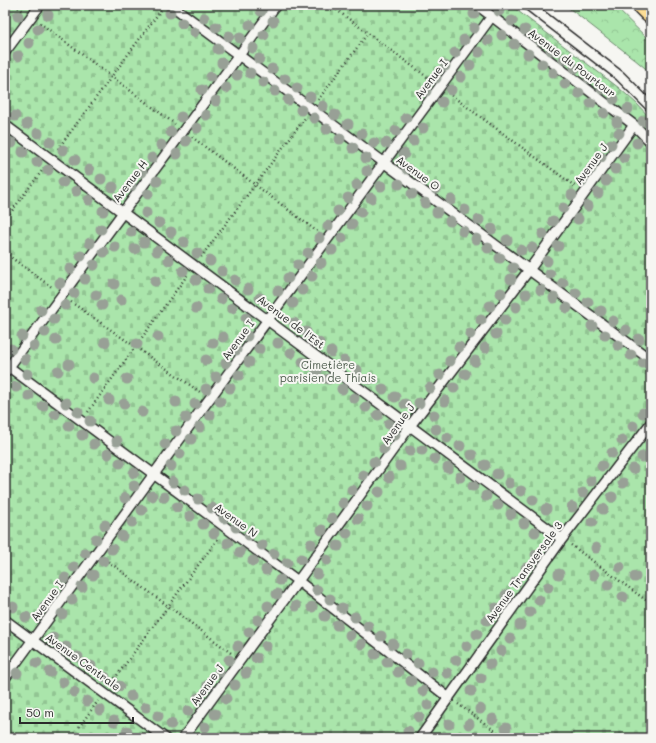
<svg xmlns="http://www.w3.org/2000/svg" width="656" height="743" font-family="Mali,sans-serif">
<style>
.forest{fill:url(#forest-crowns);stroke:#6a886b}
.cemetery{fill:url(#cemetery-stones);stroke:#6a886b}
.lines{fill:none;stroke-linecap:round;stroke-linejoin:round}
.lane-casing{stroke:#2b2b2b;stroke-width:12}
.highway-casing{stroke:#2b2b2b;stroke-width:25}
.path{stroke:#2b2b2b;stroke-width:2.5;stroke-dasharray:1 3;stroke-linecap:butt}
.lane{stroke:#f6f6f2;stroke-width:9}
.highway{stroke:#fdde96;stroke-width:22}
.tree{fill:#98a096}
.labels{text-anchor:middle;stroke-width:4;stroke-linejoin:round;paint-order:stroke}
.street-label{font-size:11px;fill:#2b2b2b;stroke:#f6f6f2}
.park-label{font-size:11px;fill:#4b5a4b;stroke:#f6f6f2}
</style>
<defs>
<pattern id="forest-crowns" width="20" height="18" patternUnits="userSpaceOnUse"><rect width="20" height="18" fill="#aae5ab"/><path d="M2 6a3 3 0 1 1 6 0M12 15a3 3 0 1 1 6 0" fill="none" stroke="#92c593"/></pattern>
<pattern id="cemetery-stones" width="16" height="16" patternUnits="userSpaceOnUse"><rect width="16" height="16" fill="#aae5ab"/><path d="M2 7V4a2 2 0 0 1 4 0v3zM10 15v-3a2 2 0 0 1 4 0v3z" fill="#92c593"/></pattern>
</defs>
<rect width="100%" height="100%" fill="#f6f6f2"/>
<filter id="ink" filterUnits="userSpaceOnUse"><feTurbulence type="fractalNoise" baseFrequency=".025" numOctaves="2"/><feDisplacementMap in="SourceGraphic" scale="8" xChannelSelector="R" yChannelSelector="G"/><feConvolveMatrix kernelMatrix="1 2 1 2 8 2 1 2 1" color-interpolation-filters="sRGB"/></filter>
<g filter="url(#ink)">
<path class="forest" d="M565 5H613L651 42V73L633 58Z"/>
<path class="cemetery" d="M5 5H510L619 88 636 103 651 119V738H5Z"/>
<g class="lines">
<g class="lane-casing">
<path id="lane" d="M171 5 651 360
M477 5 634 125 651 142
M528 5 620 76 651 107
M5 52 40 5
M5 125 562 539
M5 364 298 581 449 698
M6 371 276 5
M5 620 165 738
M5 678 154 474 492 16
M183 738 298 581 410 426 529 270 634 125
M420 738 562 539 651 423"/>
</g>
<g class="highway-casing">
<path id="highway" d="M644 5 651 12"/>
</g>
<path class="path" d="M15 5 23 11
M330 5 431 80
M40 23 175 124
M448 93 576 187
M318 100 368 33
M192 137 319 233
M58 149 161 10
M5 220 44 168
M5 253 53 288
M201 257 305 118
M71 302 200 392
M88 412 188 274
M571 545 651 604
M105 559 231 653
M110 685 219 537
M458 704 505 738
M79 727 98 701"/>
<use href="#lane" class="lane"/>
<use href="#highway" class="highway"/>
</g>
<g class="tree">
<circle cx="261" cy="11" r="5.5"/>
<circle cx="499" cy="11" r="5.5"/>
<circle cx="170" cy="13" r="5.5"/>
<circle cx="474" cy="14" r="5.5"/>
<circle cx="48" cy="15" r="5.5"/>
<circle cx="18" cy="16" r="5.5"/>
<circle cx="204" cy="18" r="5.5"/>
<circle cx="273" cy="21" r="5.5"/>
<circle cx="512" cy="21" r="5.5"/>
<circle cx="182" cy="23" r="5.5"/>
<circle cx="250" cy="25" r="5.5"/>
<circle cx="216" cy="27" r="5.5"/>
<circle cx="474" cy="28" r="5.5"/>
<circle cx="38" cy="29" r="5.5"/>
<circle cx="525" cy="30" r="5.5"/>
<circle cx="194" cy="32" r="5.5"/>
<circle cx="264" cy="35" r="5.5"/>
<circle cx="502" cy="35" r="5.5"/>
<circle cx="229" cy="36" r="5.5"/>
<circle cx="240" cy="38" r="5.5"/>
<circle cx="464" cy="40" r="5.5"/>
<circle cx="488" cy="40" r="5.5"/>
<circle cx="539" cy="40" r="5.5"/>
<circle cx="29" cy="43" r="5.5"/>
<circle cx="514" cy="44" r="5.5"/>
<circle cx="253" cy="48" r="5.5"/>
<circle cx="218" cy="49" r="5.5"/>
<circle cx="551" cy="50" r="5.5"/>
<circle cx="479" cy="52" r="5.5"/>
<circle cx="455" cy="53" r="5.5"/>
<circle cx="528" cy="54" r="5.5"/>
<circle cx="18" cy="56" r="5.5"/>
<circle cx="259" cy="59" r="5.5"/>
<circle cx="564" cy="59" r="5.5"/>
<circle cx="222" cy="63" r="5.5"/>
<circle cx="542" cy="64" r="5.5"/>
<circle cx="470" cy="65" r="5.5"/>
<circle cx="445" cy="66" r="5.5"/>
<circle cx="575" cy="68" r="5.5"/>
<circle cx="272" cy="69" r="5.5"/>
<circle cx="250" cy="73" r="5.5"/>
<circle cx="553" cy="73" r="5.5"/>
<circle cx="237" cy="75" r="5.5"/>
<circle cx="211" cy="77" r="5.5"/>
<circle cx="461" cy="77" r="5.5"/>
<circle cx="436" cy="78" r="5.5"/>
<circle cx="589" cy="78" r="5.5"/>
<circle cx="285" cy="79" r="5.5"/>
<circle cx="263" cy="82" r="5.5"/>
<circle cx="565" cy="84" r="5.5"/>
<circle cx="226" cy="88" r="5.5"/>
<circle cx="297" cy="88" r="5.5"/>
<circle cx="602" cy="89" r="5.5"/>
<circle cx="202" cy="90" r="5.5"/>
<circle cx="451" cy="90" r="5.5"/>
<circle cx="275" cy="91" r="5.5"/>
<circle cx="426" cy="91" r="5.5"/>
<circle cx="579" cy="93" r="5.5"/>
<circle cx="310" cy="97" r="5.5"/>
<circle cx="614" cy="99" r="5.5"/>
<circle cx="288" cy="100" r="5.5"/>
<circle cx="216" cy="101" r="5.5"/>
<circle cx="442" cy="102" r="5.5"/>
<circle cx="591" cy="103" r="5.5"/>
<circle cx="323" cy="106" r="5.5"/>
<circle cx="628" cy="109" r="5.5"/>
<circle cx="301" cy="110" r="5.5"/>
<circle cx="604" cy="113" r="5.5"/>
<circle cx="206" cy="115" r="5.5"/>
<circle cx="335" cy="115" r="5.5"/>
<circle cx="15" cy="116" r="5.5"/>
<circle cx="181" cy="117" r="5.5"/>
<circle cx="314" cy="118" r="5.5"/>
<circle cx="406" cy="118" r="5.5"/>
<circle cx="643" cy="121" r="5.5"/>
<circle cx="617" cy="122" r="5.5"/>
<circle cx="27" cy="124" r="5.5"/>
<circle cx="348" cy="124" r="5.5"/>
<circle cx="197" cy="128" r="5.5"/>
<circle cx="423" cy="128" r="5.5"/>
<circle cx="327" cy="129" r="5.5"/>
<circle cx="396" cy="131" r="5.5"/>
<circle cx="171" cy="132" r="5.5"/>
<circle cx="38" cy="133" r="5.5"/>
<circle cx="619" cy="133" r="5.5"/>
<circle cx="362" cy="134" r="5.5"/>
<circle cx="340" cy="139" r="5.5"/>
<circle cx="186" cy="141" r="5.5"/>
<circle cx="413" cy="141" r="5.5"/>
<circle cx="50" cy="142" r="5.5"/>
<circle cx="12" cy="143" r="5.5"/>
<circle cx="374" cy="143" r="5.5"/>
<circle cx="386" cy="143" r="5.5"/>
<circle cx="637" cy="143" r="5.5"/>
<circle cx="611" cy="144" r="5.5"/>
<circle cx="161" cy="145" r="5.5"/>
<circle cx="353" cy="148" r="5.5"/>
<circle cx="63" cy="150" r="5.5"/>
<circle cx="23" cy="152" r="5.5"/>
<circle cx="177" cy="154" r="5.5"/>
<circle cx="404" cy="154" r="5.5"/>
<circle cx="601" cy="157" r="5.5"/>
<circle cx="152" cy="158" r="5.5"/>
<circle cx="366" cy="158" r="5.5"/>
<circle cx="624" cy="158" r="5.5"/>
<circle cx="75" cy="160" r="5.5"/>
<circle cx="37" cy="162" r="5.5"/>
<circle cx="407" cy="169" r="5.5"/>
<circle cx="591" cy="169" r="5.5"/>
<circle cx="615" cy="169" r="5.5"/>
<circle cx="48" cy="170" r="5.5"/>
<circle cx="89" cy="170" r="5.5"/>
<circle cx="367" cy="171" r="5.5"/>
<circle cx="142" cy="172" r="5.5"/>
<circle cx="101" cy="179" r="5.5"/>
<circle cx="157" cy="181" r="5.5"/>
<circle cx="606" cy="181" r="5.5"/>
<circle cx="63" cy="182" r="5.5"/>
<circle cx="582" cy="182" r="5.5"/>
<circle cx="399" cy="184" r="5.5"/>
<circle cx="357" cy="185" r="5.5"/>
<circle cx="131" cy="186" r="5.5"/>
<circle cx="381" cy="186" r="5.5"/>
<circle cx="113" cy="187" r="5.5"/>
<circle cx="436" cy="189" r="5.5"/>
<circle cx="76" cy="191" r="5.5"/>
<circle cx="598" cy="193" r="5.5"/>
<circle cx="148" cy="194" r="5.5"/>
<circle cx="412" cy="194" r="5.5"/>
<circle cx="572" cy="195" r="5.5"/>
<circle cx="348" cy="198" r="5.5"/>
<circle cx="371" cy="198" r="5.5"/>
<circle cx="89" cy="200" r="5.5"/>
<circle cx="451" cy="200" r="5.5"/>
<circle cx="425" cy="203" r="5.5"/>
<circle cx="588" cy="206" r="5.5"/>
<circle cx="563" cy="208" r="5.5"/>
<circle cx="465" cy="210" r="5.5"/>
<circle cx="103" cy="211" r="5.5"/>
<circle cx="338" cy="211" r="5.5"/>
<circle cx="361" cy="212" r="5.5"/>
<circle cx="437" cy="212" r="5.5"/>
<circle cx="146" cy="213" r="5.5"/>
<circle cx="578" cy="219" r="5.5"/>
<circle cx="479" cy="220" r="5.5"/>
<circle cx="450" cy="221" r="5.5"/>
<circle cx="553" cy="221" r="5.5"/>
<circle cx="159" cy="223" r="5.5"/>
<circle cx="352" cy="224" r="5.5"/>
<circle cx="328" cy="226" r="5.5"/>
<circle cx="101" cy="229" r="5.5"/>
<circle cx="492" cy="229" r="5.5"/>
<circle cx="463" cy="231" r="5.5"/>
<circle cx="131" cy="232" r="5.5"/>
<circle cx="171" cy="232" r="5.5"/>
<circle cx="543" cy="234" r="5.5"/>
<circle cx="319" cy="238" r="5.5"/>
<circle cx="342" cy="238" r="5.5"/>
<circle cx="476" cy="239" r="5.5"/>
<circle cx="507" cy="240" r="5.5"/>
<circle cx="144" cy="242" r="5.5"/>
<circle cx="184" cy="242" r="5.5"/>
<circle cx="90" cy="243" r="5.5"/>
<circle cx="558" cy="246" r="5.5"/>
<circle cx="115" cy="247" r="5.5"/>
<circle cx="488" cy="248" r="5.5"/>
<circle cx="532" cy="248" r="5.5"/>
<circle cx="135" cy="249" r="5.5"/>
<circle cx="332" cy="250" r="5.5"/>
<circle cx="521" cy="250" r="5.5"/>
<circle cx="157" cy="251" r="5.5"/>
<circle cx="104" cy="252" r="5.5"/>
<circle cx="197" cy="253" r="5.5"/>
<circle cx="308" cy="253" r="5.5"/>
<circle cx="81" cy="256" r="5.5"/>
<circle cx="500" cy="258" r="5.5"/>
<circle cx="169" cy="260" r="5.5"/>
<circle cx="210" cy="261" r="5.5"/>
<circle cx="547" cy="261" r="5.5"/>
<circle cx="321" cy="263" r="5.5"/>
<circle cx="94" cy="265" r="5.5"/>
<circle cx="298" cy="265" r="5.5"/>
<circle cx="513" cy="268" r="5.5"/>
<circle cx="70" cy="269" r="5.5"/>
<circle cx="183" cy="271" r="5.5"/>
<circle cx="222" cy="271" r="5.5"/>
<circle cx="550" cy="274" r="5.5"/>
<circle cx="312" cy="276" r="5.5"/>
<circle cx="288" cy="278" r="5.5"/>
<circle cx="85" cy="279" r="5.5"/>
<circle cx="511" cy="279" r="5.5"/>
<circle cx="196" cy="280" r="5.5"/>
<circle cx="235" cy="280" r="5.5"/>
<circle cx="155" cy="281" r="5.5"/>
<circle cx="60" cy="283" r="5.5"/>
<circle cx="563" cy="283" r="5.5"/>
<circle cx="114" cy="284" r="5.5"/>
<circle cx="208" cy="289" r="5.5"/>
<circle cx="248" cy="289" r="5.5"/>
<circle cx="302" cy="290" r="5.5"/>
<circle cx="541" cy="290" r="5.5"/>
<circle cx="278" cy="291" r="5.5"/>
<circle cx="74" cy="293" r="5.5"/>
<circle cx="501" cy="293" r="5.5"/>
<circle cx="576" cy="293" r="5.5"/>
<circle cx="526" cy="294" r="5.5"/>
<circle cx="96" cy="295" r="5.5"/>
<circle cx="260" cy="298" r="5.5"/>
<circle cx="554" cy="298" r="5.5"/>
<circle cx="221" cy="299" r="5.5"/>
<circle cx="121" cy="300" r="5.5"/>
<circle cx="588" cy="302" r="5.5"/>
<circle cx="293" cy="303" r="5.5"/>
<circle cx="65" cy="305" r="5.5"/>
<circle cx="102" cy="305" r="5.5"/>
<circle cx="490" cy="306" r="5.5"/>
<circle cx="516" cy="307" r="5.5"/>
<circle cx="196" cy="308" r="5.5"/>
<circle cx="232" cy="308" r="5.5"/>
<circle cx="567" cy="308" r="5.5"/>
<circle cx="41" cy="310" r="5.5"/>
<circle cx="601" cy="311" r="5.5"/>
<circle cx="246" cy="318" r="5.5"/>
<circle cx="54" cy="319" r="5.5"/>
<circle cx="481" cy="320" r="5.5"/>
<circle cx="505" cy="320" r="5.5"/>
<circle cx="613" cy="321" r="5.5"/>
<circle cx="294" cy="323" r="5.5"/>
<circle cx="592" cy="326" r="5.5"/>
<circle cx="626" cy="330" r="5.5"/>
<circle cx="45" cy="332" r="5.5"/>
<circle cx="306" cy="332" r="5.5"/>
<circle cx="470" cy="334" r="5.5"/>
<circle cx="496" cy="334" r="5.5"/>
<circle cx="605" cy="335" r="5.5"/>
<circle cx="22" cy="336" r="5.5"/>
<circle cx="247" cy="336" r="5.5"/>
<circle cx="158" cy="337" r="5.5"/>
<circle cx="223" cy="337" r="5.5"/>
<circle cx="639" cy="339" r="5.5"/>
<circle cx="56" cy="340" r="5.5"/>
<circle cx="105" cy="342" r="5.5"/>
<circle cx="213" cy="343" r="5.5"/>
<circle cx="278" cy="343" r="5.5"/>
<circle cx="319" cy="343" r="5.5"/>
<circle cx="137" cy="344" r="5.5"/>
<circle cx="618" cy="345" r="5.5"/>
<circle cx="34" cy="346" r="5.5"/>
<circle cx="459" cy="347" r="5.5"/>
<circle cx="485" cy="348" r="5.5"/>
<circle cx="11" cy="349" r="5.5"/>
<circle cx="259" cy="349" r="5.5"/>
<circle cx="236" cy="350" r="5.5"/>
<circle cx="331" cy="352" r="5.5"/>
<circle cx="291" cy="353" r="5.5"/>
<circle cx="631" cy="355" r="5.5"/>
<circle cx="25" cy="359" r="5.5"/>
<circle cx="206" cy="360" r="5.5"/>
<circle cx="344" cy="361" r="5.5"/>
<circle cx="450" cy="361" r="5.5"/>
<circle cx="475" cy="361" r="5.5"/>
<circle cx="249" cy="362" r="5.5"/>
<circle cx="303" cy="362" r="5.5"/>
<circle cx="226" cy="363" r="5.5"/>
<circle cx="643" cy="363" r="5.5"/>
<circle cx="69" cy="364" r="5.5"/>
<circle cx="357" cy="370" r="5.5"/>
<circle cx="58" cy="371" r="5.5"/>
<circle cx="317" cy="371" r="5.5"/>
<circle cx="27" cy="374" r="5.5"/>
<circle cx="465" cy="374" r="5.5"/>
<circle cx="239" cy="375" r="5.5"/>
<circle cx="440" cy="375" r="5.5"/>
<circle cx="216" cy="377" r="5.5"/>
<circle cx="93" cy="378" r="5.5"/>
<circle cx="127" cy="379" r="5.5"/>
<circle cx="328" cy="379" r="5.5"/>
<circle cx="370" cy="379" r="5.5"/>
<circle cx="16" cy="387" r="5.5"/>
<circle cx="230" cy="388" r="5.5"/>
<circle cx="430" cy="388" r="5.5"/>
<circle cx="454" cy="388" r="5.5"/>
<circle cx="206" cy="389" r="5.5"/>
<circle cx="342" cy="389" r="5.5"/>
<circle cx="383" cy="389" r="5.5"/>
<circle cx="29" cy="396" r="5.5"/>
<circle cx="395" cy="397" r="5.5"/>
<circle cx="354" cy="398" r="5.5"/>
<circle cx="109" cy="400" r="5.5"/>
<circle cx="220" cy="401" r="5.5"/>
<circle cx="445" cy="401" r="5.5"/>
<circle cx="176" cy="402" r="5.5"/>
<circle cx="66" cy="403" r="5.5"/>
<circle cx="419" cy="403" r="5.5"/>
<circle cx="124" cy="404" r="5.5"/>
<circle cx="195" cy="404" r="5.5"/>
<circle cx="405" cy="404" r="5.5"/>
<circle cx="43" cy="406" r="5.5"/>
<circle cx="366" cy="407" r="5.5"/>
<circle cx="78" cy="412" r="5.5"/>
<circle cx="142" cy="412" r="5.5"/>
<circle cx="643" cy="413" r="5.5"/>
<circle cx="55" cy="414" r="5.5"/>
<circle cx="210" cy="415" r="5.5"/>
<circle cx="378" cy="415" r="5.5"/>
<circle cx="434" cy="415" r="5.5"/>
<circle cx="186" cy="418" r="5.5"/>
<circle cx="90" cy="421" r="5.5"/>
<circle cx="389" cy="424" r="5.5"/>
<circle cx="69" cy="426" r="5.5"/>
<circle cx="633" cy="426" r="5.5"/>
<circle cx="200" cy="427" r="5.5"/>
<circle cx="436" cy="429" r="5.5"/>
<circle cx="176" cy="431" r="5.5"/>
<circle cx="82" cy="435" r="5.5"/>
<circle cx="395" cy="435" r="5.5"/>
<circle cx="447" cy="438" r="5.5"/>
<circle cx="191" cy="439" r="5.5"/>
<circle cx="622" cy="440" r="5.5"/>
<circle cx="117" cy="441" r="5.5"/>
<circle cx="94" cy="444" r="5.5"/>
<circle cx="165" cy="444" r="5.5"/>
<circle cx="460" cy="446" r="5.5"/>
<circle cx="384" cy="449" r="5.5"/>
<circle cx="422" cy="450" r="5.5"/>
<circle cx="410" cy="451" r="5.5"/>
<circle cx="612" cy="453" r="5.5"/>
<circle cx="108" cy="454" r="5.5"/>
<circle cx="180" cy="454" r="5.5"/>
<circle cx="472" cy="455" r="5.5"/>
<circle cx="642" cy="457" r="5.5"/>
<circle cx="435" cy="459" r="5.5"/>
<circle cx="374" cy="462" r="5.5"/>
<circle cx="120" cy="463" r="5.5"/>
<circle cx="485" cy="465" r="5.5"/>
<circle cx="171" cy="466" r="5.5"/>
<circle cx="400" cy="466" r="5.5"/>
<circle cx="602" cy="466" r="5.5"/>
<circle cx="448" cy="468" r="5.5"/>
<circle cx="633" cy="469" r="5.5"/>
<circle cx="134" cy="473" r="5.5"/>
<circle cx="497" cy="474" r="5.5"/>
<circle cx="363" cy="475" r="5.5"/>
<circle cx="389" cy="477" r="5.5"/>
<circle cx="460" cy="477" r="5.5"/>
<circle cx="591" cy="481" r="5.5"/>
<circle cx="173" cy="482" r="5.5"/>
<circle cx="509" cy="483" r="5.5"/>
<circle cx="623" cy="483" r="5.5"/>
<circle cx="134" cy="486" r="5.5"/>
<circle cx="473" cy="486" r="5.5"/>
<circle cx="185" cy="490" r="5.5"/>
<circle cx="352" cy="490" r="5.5"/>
<circle cx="521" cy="491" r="5.5"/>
<circle cx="379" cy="492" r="5.5"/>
<circle cx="583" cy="493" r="5.5"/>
<circle cx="152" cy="496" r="5.5"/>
<circle cx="486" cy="496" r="5.5"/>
<circle cx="164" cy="497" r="5.5"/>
<circle cx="612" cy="497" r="5.5"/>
<circle cx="125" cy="498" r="5.5"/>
<circle cx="198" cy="499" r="5.5"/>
<circle cx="533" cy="500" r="5.5"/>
<circle cx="343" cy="503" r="5.5"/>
<circle cx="498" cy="505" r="5.5"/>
<circle cx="367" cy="506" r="5.5"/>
<circle cx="177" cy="507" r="5.5"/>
<circle cx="572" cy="507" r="5.5"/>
<circle cx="212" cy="508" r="5.5"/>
<circle cx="546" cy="509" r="5.5"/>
<circle cx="603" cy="509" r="5.5"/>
<circle cx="142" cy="510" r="5.5"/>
<circle cx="511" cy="514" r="5.5"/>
<circle cx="190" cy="516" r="5.5"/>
<circle cx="224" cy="518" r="5.5"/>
<circle cx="332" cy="518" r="5.5"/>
<circle cx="358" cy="519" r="5.5"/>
<circle cx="132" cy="522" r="5.5"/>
<circle cx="592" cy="522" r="5.5"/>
<circle cx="524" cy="523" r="5.5"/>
<circle cx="203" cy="524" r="5.5"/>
<circle cx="105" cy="525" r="5.5"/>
<circle cx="236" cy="527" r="5.5"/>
<circle cx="322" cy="530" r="5.5"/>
<circle cx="535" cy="532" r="5.5"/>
<circle cx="214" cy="533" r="5.5"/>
<circle cx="347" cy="533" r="5.5"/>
<circle cx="249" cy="535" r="5.5"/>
<circle cx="122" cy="536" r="5.5"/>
<circle cx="96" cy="539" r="5.5"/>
<circle cx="228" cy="543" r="5.5"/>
<circle cx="311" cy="544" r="5.5"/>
<circle cx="262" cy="545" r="5.5"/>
<circle cx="338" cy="546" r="5.5"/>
<circle cx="596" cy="548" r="5.5"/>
<circle cx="112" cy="549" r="5.5"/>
<circle cx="240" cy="552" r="5.5"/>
<circle cx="85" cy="553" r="5.5"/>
<circle cx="274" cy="554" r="5.5"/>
<circle cx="536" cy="555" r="5.5"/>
<circle cx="301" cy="559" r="5.5"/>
<circle cx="327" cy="560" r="5.5"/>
<circle cx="103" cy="561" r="5.5"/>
<circle cx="253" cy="561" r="5.5"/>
<circle cx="287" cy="563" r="5.5"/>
<circle cx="74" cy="567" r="5.5"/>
<circle cx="620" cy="567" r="5.5"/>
<circle cx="526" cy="568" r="5.5"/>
<circle cx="266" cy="570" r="5.5"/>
<circle cx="317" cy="574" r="5.5"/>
<circle cx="559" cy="574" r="5.5"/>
<circle cx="93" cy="575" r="5.5"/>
<circle cx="594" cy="575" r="5.5"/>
<circle cx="635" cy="577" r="5.5"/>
<circle cx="65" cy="578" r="5.5"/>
<circle cx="280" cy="580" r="5.5"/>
<circle cx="516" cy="582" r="5.5"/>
<circle cx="608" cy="585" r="5.5"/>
<circle cx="82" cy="587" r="5.5"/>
<circle cx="548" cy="587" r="5.5"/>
<circle cx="317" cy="590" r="5.5"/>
<circle cx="55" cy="593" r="5.5"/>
<circle cx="277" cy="594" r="5.5"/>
<circle cx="506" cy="595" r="5.5"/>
<circle cx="623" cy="597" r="5.5"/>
<circle cx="330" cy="599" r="5.5"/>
<circle cx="72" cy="600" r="5.5"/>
<circle cx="539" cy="600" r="5.5"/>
<circle cx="45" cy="606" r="5.5"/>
<circle cx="268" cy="606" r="5.5"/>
<circle cx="296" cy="606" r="5.5"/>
<circle cx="13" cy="607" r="5.5"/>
<circle cx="312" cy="607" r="5.5"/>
<circle cx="342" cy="608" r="5.5"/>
<circle cx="496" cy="608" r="5.5"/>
<circle cx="530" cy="612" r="5.5"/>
<circle cx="62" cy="614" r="5.5"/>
<circle cx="325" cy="616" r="5.5"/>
<circle cx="26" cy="617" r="5.5"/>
<circle cx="355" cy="617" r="5.5"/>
<circle cx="258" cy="620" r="5.5"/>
<circle cx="487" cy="620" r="5.5"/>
<circle cx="337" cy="625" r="5.5"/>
<circle cx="520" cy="625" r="5.5"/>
<circle cx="368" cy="626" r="5.5"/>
<circle cx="249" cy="632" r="5.5"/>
<circle cx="477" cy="634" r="5.5"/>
<circle cx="350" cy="635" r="5.5"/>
<circle cx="381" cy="636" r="5.5"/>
<circle cx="53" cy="638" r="5.5"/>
<circle cx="510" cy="639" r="5.5"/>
<circle cx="362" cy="644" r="5.5"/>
<circle cx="393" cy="644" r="5.5"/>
<circle cx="238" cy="646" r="5.5"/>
<circle cx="266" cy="646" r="5.5"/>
<circle cx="467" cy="646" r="5.5"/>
<circle cx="66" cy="647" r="5.5"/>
<circle cx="501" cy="651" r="5.5"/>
<circle cx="375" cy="654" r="5.5"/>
<circle cx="406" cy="654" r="5.5"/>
<circle cx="78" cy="657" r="5.5"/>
<circle cx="256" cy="658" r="5.5"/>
<circle cx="229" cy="660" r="5.5"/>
<circle cx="456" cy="660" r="5.5"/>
<circle cx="387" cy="662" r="5.5"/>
<circle cx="37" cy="663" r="5.5"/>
<circle cx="418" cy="663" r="5.5"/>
<circle cx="490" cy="664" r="5.5"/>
<circle cx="91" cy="666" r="5.5"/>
<circle cx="50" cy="672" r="5.5"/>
<circle cx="219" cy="672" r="5.5"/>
<circle cx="398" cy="672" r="5.5"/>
<circle cx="432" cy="672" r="5.5"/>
<circle cx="17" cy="673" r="5.5"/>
<circle cx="246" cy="673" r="5.5"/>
<circle cx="447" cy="673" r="5.5"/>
<circle cx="105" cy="677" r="5.5"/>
<circle cx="481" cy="678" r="5.5"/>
<circle cx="411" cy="681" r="5.5"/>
<circle cx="63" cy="682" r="5.5"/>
<circle cx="208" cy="685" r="5.5"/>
<circle cx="235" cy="685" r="5.5"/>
<circle cx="119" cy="686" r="5.5"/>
<circle cx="423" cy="691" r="5.5"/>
<circle cx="471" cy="691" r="5.5"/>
<circle cx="74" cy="692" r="5.5"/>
<circle cx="131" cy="696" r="5.5"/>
<circle cx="198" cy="698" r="5.5"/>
<circle cx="226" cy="699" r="5.5"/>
<circle cx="87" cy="701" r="5.5"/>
<circle cx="428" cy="705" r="5.5"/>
<circle cx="146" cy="707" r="5.5"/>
<circle cx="480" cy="709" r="5.5"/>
<circle cx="100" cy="710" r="5.5"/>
<circle cx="188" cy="711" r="5.5"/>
<circle cx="215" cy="714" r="5.5"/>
<circle cx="158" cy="716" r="5.5"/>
<circle cx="419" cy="717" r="5.5"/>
<circle cx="493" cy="719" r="5.5"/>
<circle cx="114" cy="721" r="5.5"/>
<circle cx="171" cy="724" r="5.5"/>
<circle cx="449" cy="724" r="5.5"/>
<circle cx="469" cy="724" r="5.5"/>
<circle cx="205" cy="727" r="5.5"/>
<circle cx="506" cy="728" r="5.5"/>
<circle cx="127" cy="731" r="5.5"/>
<circle cx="408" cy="731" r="5.5"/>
</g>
</g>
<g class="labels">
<g class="street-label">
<text transform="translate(572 63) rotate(37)" y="4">Avenue du Pourtour</text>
<text transform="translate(431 79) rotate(-53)" y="4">Avenue I</text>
<text transform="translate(591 164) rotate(-54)" y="4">Avenue J</text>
<text transform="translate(418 173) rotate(36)" y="4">Avenue O</text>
<text transform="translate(130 181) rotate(-53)" y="4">Avenue H</text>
<text transform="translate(291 322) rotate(37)" y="4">Avenue de l'Est</text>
<text transform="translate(238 340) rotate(-54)" y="4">Avenue I</text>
<text transform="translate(398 424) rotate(-54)" y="4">Avenue J</text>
<text transform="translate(236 520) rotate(36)" y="4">Avenue N</text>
<text transform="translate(524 572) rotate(-54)" y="4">Avenue Transversale 3</text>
<text transform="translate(47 601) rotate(-54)" y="4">Avenue I</text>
<text transform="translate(83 662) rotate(36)" y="4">Avenue Centrale</text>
<text transform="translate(207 685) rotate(-54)" y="4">Avenue J</text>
</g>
<g class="park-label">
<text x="328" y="369">Cimetière<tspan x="328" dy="13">parisien de Thiais</tspan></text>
</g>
</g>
<rect width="656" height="743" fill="none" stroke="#f6f6f2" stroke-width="20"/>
<rect x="10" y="10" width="636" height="723" fill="none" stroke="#2b2b2b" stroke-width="1.5" filter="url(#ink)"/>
<path d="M20 717v6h113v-6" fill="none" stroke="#2b2b2b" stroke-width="2"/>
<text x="26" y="717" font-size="12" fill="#2b2b2b" stroke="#f6f6f2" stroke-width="3" paint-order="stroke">50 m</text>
</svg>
